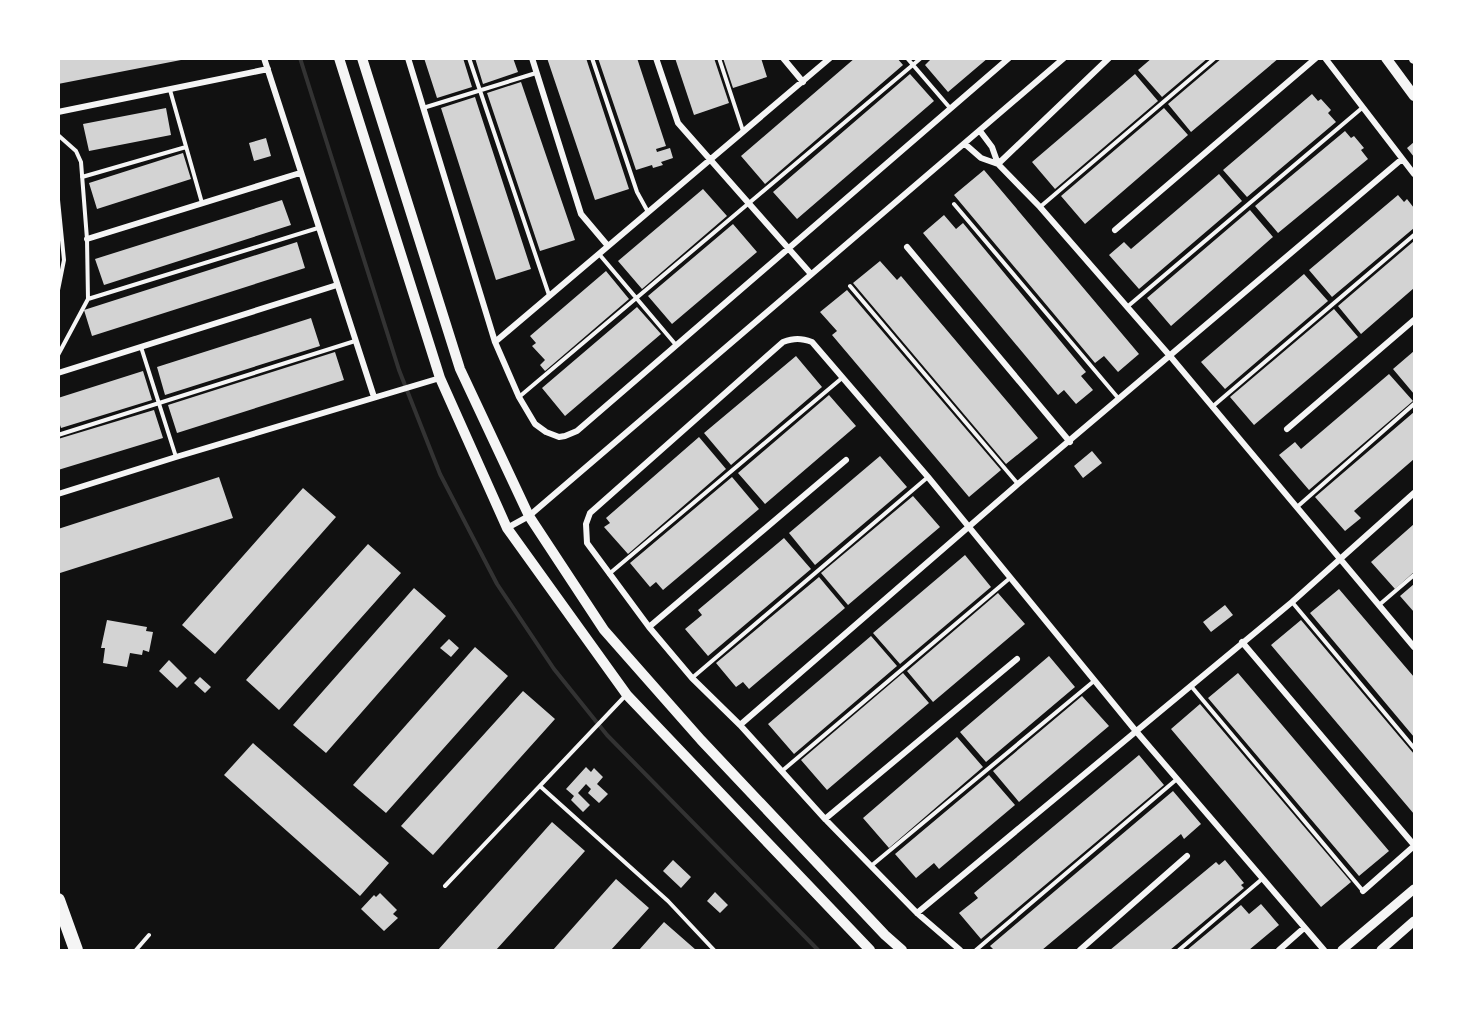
<svg xmlns="http://www.w3.org/2000/svg" width="1473" height="1009" font-family="'Archivo Narrow',sans-serif">
<style>
.lines{fill:none;stroke-linecap:round;stroke-linejoin:round}
.stream{stroke:#333;stroke-width:4}
.building{fill:#d3d3d3}
.service{stroke:#f5f5f5;stroke-width:4}
.minor{stroke:#f5f5f5;stroke-width:6}
.tertiary{stroke:#f5f5f5;stroke-width:9}
.secondary{stroke:#f5f5f5;stroke-width:10}
.trunk{stroke:#f5f5f5;stroke-width:14}
</style>
<rect width="100%" height="100%" fill="#111"/>
<g class="lines">
<path class="stream" d="M300 58 399 370 440 474 497 584 554 669 607 735 818 950"/>
</g>
<path class="building" d="M58 58H180L181 60 58 84Z
M424 58H463L472 87 437 98Z
M475 58H513L518 72 483 84Z
M547 58H586L629 189 595 200Z
M598 58H637L666 146 656 149 657 152 670 148 673 158 661 162 663 165 653 168 652 165 636 170Z
M675 58H714L729 103 694 115Z
M723 58H761L767 77 733 88Z
M855 58H897L903 65 765 184 741 156Z
M932 58H988L948 92 925 65Z
M1152 58H1208L1162 97 1138 70Z
M1222 58H1279L1191 132 1168 104Z
M910 74 934 101 797 219 773 192Z
M1135 74 1158 101 1055 189 1032 162Z
M521 82 575 240 540 251 487 93Z
M1312 94 1318 101 1321 99 1331 110 1328 113 1336 122 1247 197 1223 170Z
M475 97 531 269 496 280 441 108Z
M166 108 171 135 89 151 83 124Z
M1164 108 1188 135 1085 224 1061 196Z
M1345 131 1351 138 1354 136 1364 148 1361 150 1368 159 1278 233 1255 206Z
M266 138 271 156 254 161 249 143Z
M1414 142V157L1407 148Z
M183 153 191 179 97 209 89 183Z
M984 170 1139 354 1118 372 1104 356 1095 363 954 195Z
M1219 174 1242 201 1139 289 1109 255 1124 242 1131 249Z
M703 189 727 216 642 289 618 261Z
M1398 195 1404 202 1407 199 1414 208V228L1332 297 1309 270Z
M282 200 291 225 104 285 95 259Z
M1250 210 1273 237 1171 326 1147 298Z
M944 215 956 229 963 223 1086 372 1081 376 1093 390 1076 404 1064 390 1058 395 923 233Z
M733 224 757 252 672 324 648 296Z
M1414 241V288L1361 334 1338 306Z
M297 242 305 268 92 336 84 310Z
M880 261 897 280 901 276 1038 438 1006 464 853 283Z
M606 271 629 299 545 371 540 365 545 360 532 346 536 343 530 336Z
M1304 274 1328 301 1225 389 1201 362Z
M847 290 1001 470 969 497 832 335 837 331 820 312Z
M637 307 661 334 565 416 542 388Z
M1334 309 1358 337 1254 425 1230 397Z
M311 318 320 346 165 395 157 367Z
M1414 351V394L1393 369Z
M335 352 344 380 177 433 168 405Z
M796 356 822 387 731 465 704 433Z
M143 371 152 400 61 428 58 419V398Z
M1389 374 1413 401 1309 490 1279 455 1295 442 1301 449Z
M829 395 856 426 765 504 738 473Z
M154 410 163 438 58 470V439Z
M1414 412V459L1354 511 1361 518 1345 531 1315 497Z
M699 437 726 469 628 554 604 527 610 523 606 518Z
M1092 451 1102 463 1083 478 1074 466Z
M880 456 907 487 815 565 789 533Z
M219 477 233 518 60 573 58 567V529Z
M732 477 759 509 663 590 656 582 650 587 630 563Z
M303 488 336 517 215 654 182 625Z
M913 496 940 527 848 605 821 573Z
M1414 524V572L1395 589 1371 562Z
M784 538 811 569 708 656 685 629 702 615 698 610Z
M368 544 401 573 279 710 246 680Z
M965 555 991 587 900 664 873 633Z
M819 577 845 608 749 689 743 682 736 687 716 663Z
M1414 584V612L1400 596Z
M414 588 446 616 326 753 293 725Z
M1339 589 1414 677V737L1310 613Z
M998 593 1025 624 933 702 907 671Z
M1225 605 1233 615 1211 632 1203 622Z
M107 620 147 627 146 631 153 632 149 652 143 650 142 655 130 653 127 667 103 663 105 648H101Z
M1301 620 1414 754V814L1271 645Z
M871 636 897 666 794 754 768 724Z
M449 639 459 648 451 657 440 648Z
M475 647 508 676 386 813 353 785Z
M1049 656 1075 687 986 762 960 732Z
M169 660 187 678 177 688 159 671Z
M903 673 929 703 827 790 801 760Z
M1238 673 1389 851 1359 876 1208 698Z
M200 677 211 687 205 693 194 683Z
M523 691 555 719 433 855 401 826Z
M1082 696 1109 726 1019 802 993 771Z
M1200 704 1351 882 1321 907 1171 729Z
M957 737 983 767 889 848 863 818Z
M253 743 389 863 360 896 224 775Z
M1139 755 1164 785 981 939 959 913 978 898 974 893Z
M586 767 591 772 594 768 603 777 597 784 608 794 599 803 588 793 591 789 586 784 578 793 590 805 583 812 571 800 574 796 566 789Z
M989 775 1015 805 939 869 934 863 916 878 895 854Z
M1173 791 1201 824 1184 839 1181 834 1042 950H994L990 946Z
M552 822 585 851 496 950H438Z
M673 860 691 877 681 888 663 871Z
M1225 860 1244 883 1241 885 1244 888 1170 950H1110L1216 862 1219 865Z
M616 879 649 908 611 950H553Z
M715 892 728 905 720 913 707 901Z
M380 893 397 910 393 914 398 918 384 931 361 909 374 895 376 897Z
M1261 904 1279 925 1249 950H1187L1241 905 1249 914Z
M664 922 696 950H639Z"/>
<g class="lines">
<path class="service" d="M469 58 549 295
M592 58 637 192 648 212
M719 58 743 131
M907 58 950 108
M170 90 202 203
M423 108 536 73
M58 135 76 151 81 162 87 239 88 299 58 355
M82 177 186 147
M58 200 64 260 58 290
M954 204 1119 399
M1040 207 1215 58
M599 254 676 345
M850 286 1018 484
M88 299 318 228
M1127 307 1362 108
M141 347 176 457
M519 397 921 58
M1212 407 1414 235
M58 435 355 341
M1297 507 1414 404
M609 574 842 378
M1292 602 1414 748
M1379 605 1414 575
M692 678 928 477
M1191 686 1363 891
M782 771 1010 578
M541 787 668 901 714 950
M871 866 1094 681
M445 886 626 695
M136 950 149 935
M976 950 1177 779
M1179 950 1262 879"/>
<path class="minor" d="M264 58 374 397
M408 58 495 342 519 397 535 424 546 432 559 437 565 436 577 431 1009 58
M532 58 581 214 608 246
M656 58 678 123 811 274
M783 58 803 82
M1325 58 1414 174
M58 112 268 69
M980 131 992 147 998 164 1040 207 1170 356 1414 647
M965 144 981 158 998 164
M998 164 1109 58
M1115 230 1316 58
M87 239 300 173
M907 247 1070 442
M495 342 830 58
M58 373 337 285
M1287 429 1414 320
M58 494 176 457 440 378
M507 528 529 516 1064 58
M649 627 846 460
M1242 642 1414 845
M740 725 1018 484 1402 159
M825 819 1017 659
M1363 891 1414 846
M917 913 1292 602 1414 493
M960 950 917 913 825 819 740 725 692 678 649 627 587 543 586 524 590 513 783 342C794 338 801 338 812 342L928 477 1135 730 1324 950
M1080 950 1187 856
M1279 950 1304 928"/>
<path class="tertiary" d="M1342 950 1414 889
M1381 950 1414 921"/>
<path class="secondary" d="M339 58 440 378 507 528 627 695 870 950
M362 58 460 369 529 516 604 630 701 740 885 935 902 950
M1386 58 1414 96
M1414 58V59"/>
<path class="trunk" d="M58 900 76 950"/>
</g>
<rect width="1473" height="1009" fill="none" stroke="#ffffff" stroke-width="120"/>
</svg>
